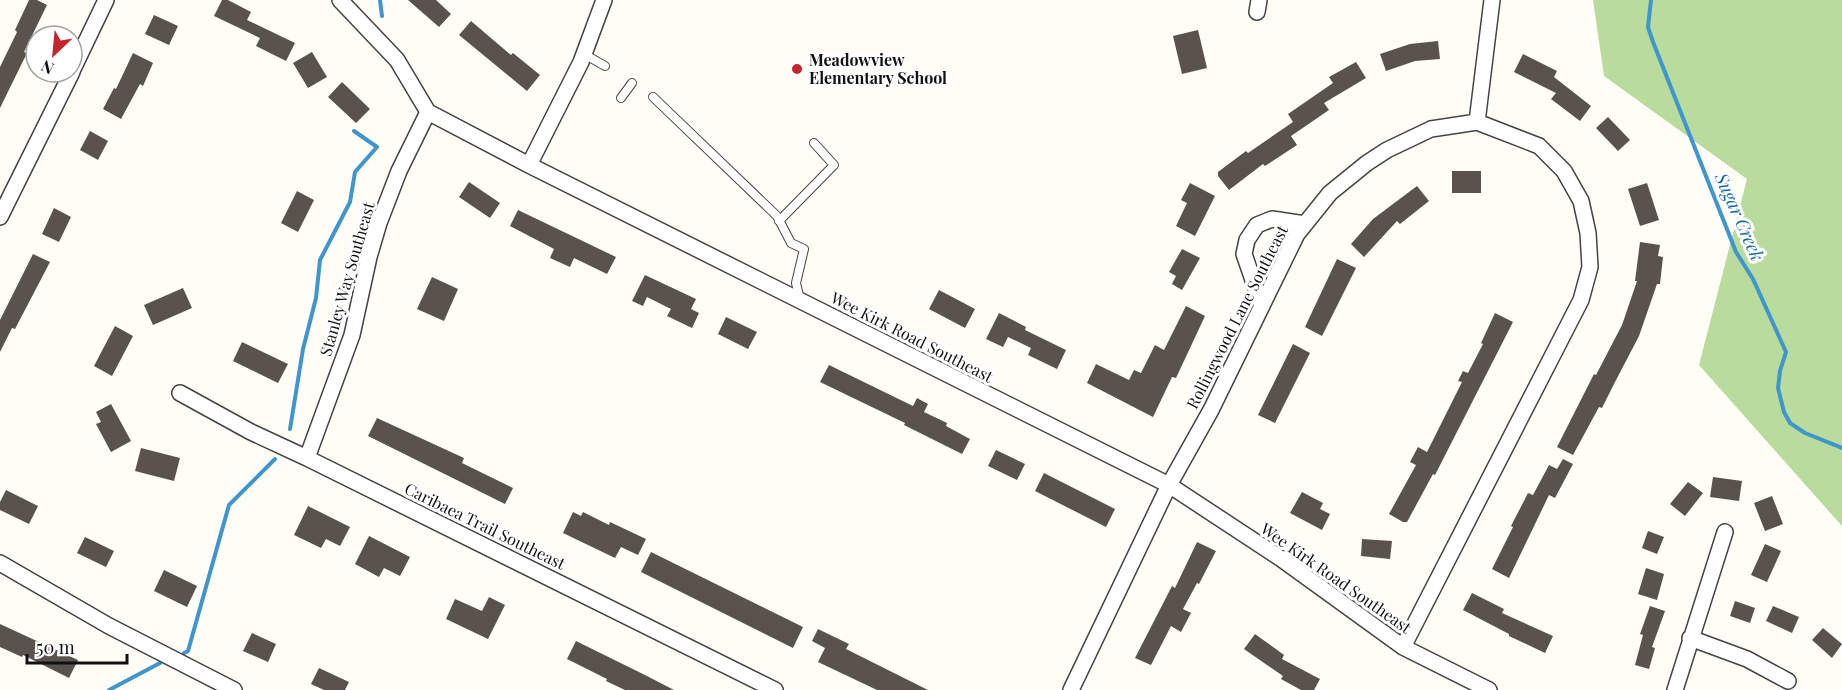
<svg xmlns="http://www.w3.org/2000/svg" width="1842" height="690" font-family="'Playfair Display',serif">
<style>
.forest{fill:#b9dc9c}
.lines{fill:none;stroke-linecap:round;stroke-linejoin:round}
.stream{stroke:#3f96cf;stroke-width:4}
.building{fill:#5a524d}
.service-casing{stroke:#444;stroke-width:10}
.minor-casing{stroke:#444;stroke-width:18}
.service{stroke:#fff;stroke-width:8}
.minor{stroke:#fff;stroke-width:15}
.poi-dot{fill:#c4262e;stroke:#fff;stroke-width:2}
.labels{text-anchor:middle;stroke-width:6;stroke-linejoin:round;paint-order:stroke}
.poi-label{font-size:16px;font-weight:bold;fill:#111;stroke:#fff;text-anchor:start}
.street-label{font-size:16px;fill:#111;stroke:#fff}
.water-label{font-size:18px;font-style:italic;fill:#1768a6;stroke:#fff}
</style>
<rect width="100%" height="100%" fill="#fffdf5"/>
<path class="forest" d="M1593 0H1842V526L1699 365 1747 179 1604 76Z"/>
<g class="lines">
<path class="stream" d="M380 0 382 16
M1651 0 1648 27 1653 42 1736 252 1753 279 1786 352 1780 371 1778 388 1784 412 1790 423 1805 433 1842 448
M290 429 303 349 316 298 320 260 350 202 355 172 377 147 354 131
M184 653 188 651 229 505 275 459
M109 690 160 663"/>
</g>
<path class="building" d="M29 0H37L47 5 24 52 27 53 0 108V67L17 32 15 30Z
M222 0H228L251 12 247 20 295 43 286 61 256 46 260 38 214 16Z
M408 0H436L451 14 439 27Z
M154 15 178 26 169 45 145 34Z
M471 21 511 55 513 53 540 75 527 91 459 35Z
M1198 30 1207 68 1182 74 1173 36Z
M1438 41 1440 59 1415 61 1386 71 1380 54 1410 44Z
M312 52 327 77 308 88 293 63Z
M133 53 153 63 143 86 140 84 121 119 103 109 114 88 116 89Z
M1523 54 1557 71 1554 77 1591 106 1580 121 1551 99 1556 93 1514 72Z
M1356 62 1366 78 1324 103 1329 110 1291 136 1297 145 1265 166 1263 164 1229 190 1218 176V172L1246 151 1248 153 1293 122 1288 114 1333 83 1329 77Z
M342 82 370 109 356 123 328 97Z
M1608 117 1630 140 1618 151 1596 128Z
M90 131 108 141 98 160 80 150Z
M1452 171H1481V193H1452Z
M469 182 500 203 490 218 459 197Z
M1190 183 1215 196 1195 236 1176 226 1187 203 1181 200Z
M1647 183 1659 220 1640 226 1628 189Z
M1417 186 1429 201 1400 224 1397 221 1364 257 1351 244 1373 219Z
M297 191 314 200 298 232 281 223Z
M54 208 71 217 59 242 42 234Z
M518 210 616 257 607 274 574 258 570 267 550 258 554 249 510 226Z
M1640 242 1660 245 1658 256 1663 257 1660 284H1657L1639 336 1614 384 1602 408 1599 407 1573 455 1557 447 1594 374 1596 375 1622 325 1637 281H1635Z
M1182 249 1200 258 1182 290 1172 284 1176 276 1169 272Z
M33 254 50 262 15 329 12 328 0 352V320Z
M1337 259 1356 268 1322 336 1305 327Z
M645 275 696 299 691 309 699 313 692 328 667 316 671 309 647 297 643 306 632 301Z
M432 277 458 289 444 321 417 309Z
M183 288 192 308 153 325 144 305Z
M939 290 975 309 965 328 929 309Z
M1186 306 1205 316 1176 378 1172 377 1153 417 1087 383 1096 364 1129 380 1134 370 1141 373 1155 345 1164 350Z
M999 313 1026 327 1025 330 1066 350 1057 369 1028 355 1031 348 1008 337 1003 347 986 339Z
M1495 313 1513 322 1435 475 1433 474 1407 522H1403L1389 514 1416 465 1410 462 1418 447 1427 452 1462 382 1458 381 1463 371 1468 373 1483 344 1481 343Z
M726 317 757 332 748 349 718 334Z
M115 326 133 336 112 376 94 366Z
M242 342 288 364 278 383 233 361Z
M1293 344 1310 353 1275 423 1258 415Z
M829 365 913 406 917 398 928 404 924 412 947 423 946 426 970 439 962 454 904 425 905 423 820 382Z
M111 404 131 441 111 452 96 424 101 422 96 412Z
M377 418 464 458 462 463 513 488 505 504 368 436Z
M141 448 180 458 174 481 135 471Z
M996 450 1025 464 1017 480 988 466Z
M1563 459 1573 464 1555 498 1549 495 1509 578 1492 569 1513 527 1511 526 1528 493 1533 495 1549 465 1557 469Z
M1044 473 1115 509 1106 527 1035 491Z
M1713 477 1742 481 1739 501 1710 497Z
M1688 482 1703 493 1685 516 1670 504Z
M6 490 38 506 29 524 0 510V502Z
M1302 492 1323 503 1320 509 1330 514 1322 530 1290 513Z
M1772 496 1783 524 1765 531 1754 503Z
M308 506 350 527 340 546 326 539 321 548 294 535Z
M573 512 581 516 583 512 609 525 610 522 646 539 638 555 621 547 615 558 563 533Z
M1648 531 1664 537 1657 554 1642 548Z
M369 536 410 557 400 576 384 568 379 577 355 564Z
M85 537 114 551 106 567 77 553Z
M1362 539 1392 541 1390 559 1361 556Z
M1197 542 1216 551 1199 584 1197 583 1183 609 1191 613 1181 632 1171 626 1151 665 1135 658 1172 586 1175 588Z
M1765 544 1781 551 1767 582 1751 575Z
M651 552 803 627 793 648 641 572Z
M1646 568 1664 574 1657 600 1638 594Z
M164 570 197 586 187 607 154 591Z
M1472 593 1504 609 1502 613 1553 636 1545 653 1509 636V634L1463 610Z
M489 597 505 605 488 639 446 619 455 599 482 611Z
M1735 601 1755 608 1750 623 1730 616Z
M1650 606 1665 611 1652 647 1655 648 1649 669 1635 665 1643 635 1640 634Z
M1773 606 1799 617 1792 633 1766 621Z
M0 624 78 660 69 678 23 655 22 657 0 647Z
M1823 628 1842 644 1832 658 1812 640Z
M818 629 849 644 846 649 928 690H877L818 662 825 648 812 641Z
M252 633 276 644 268 662 243 651Z
M1255 634 1284 655 1282 659 1320 679 1314 690H1301L1281 679 1283 676 1244 649Z
M576 641 645 675 674 690H625L606 681 607 679 567 659Z
M319 668 349 682 345 690H324L311 684Z"/>
<g class="lines">
<g class="service-casing">
<path id="service" d="M584 54 605 66
M653 97 777 216 791 243 804 249 796 283 800 300
M621 98 632 83
M779 221 834 165 814 143"/>
</g>
<g class="minor-casing">
<path id="minor" d="M340 0 397 60 428 112 529 165 1169 485 1280 558 1403 647 1489 690
M1257 12 1259 0
M72 71 106 0
M1477 122 1492 0
M529 165 581 62 604 0
M0 217 72 72
M1262 306 1244 254 1247 240 1257 225 1272 219 1305 224
M180 393 251 432 307 458 775 690
M307 458 352 335 369 257 379 223 399 171 428 112
M0 563 109 626 234 690
M1690 638 1747 659 1788 681
M1071 690 1169 485 1211 410 1297 234 1330 193 1367 163 1387 150 1431 129 1477 122 1539 146 1564 171 1581 201 1588 233 1590 267 1581 300 1403 647
M1675 690 1725 532"/>
</g>
<use href="#service" class="service"/>
<use href="#minor" class="minor"/>
</g>
<circle class="poi-dot" cx="797" cy="69" r="6"/>
<g class="labels">
<g class="poi-label">
<text x="809" y="66">Meadowview<tspan x="809" dy="18">Elementary School</tspan></text>
</g>
<g class="street-label">
<text transform="translate(347 279) rotate(-74)" y="6">Stanley Way Southeast</text>
<text transform="translate(1237 317) rotate(-63)" y="6">Rollingwood Lane Southeast</text>
<text transform="translate(912 337) rotate(27)" y="6">Wee Kirk Road Southeast</text>
<text transform="translate(485 526) rotate(26)" y="6">Caribaea Trail Southeast</text>
<text transform="translate(1336 578) rotate(35)" y="6">Wee Kirk Road Southeast</text>
</g>
<g class="water-label">
<text transform="translate(1739 217) rotate(66)" y="6">Sugar Creek</text>
</g>
</g>
<g transform="translate(54 54) rotate(206)"><circle r="28" fill="#ffffff" stroke="#a0a0a0" stroke-width="1.5"/>
<path d="M0-4.5L10 22L0 15L-10 22Z" fill="#c4262e"/>
<text y="-9" font-size="16" font-weight="bold" text-anchor="middle" fill="#111111">N</text>
</g>
<path d="M27 654v9h100v-9" fill="none" stroke="#111111" stroke-width="3"/>
<text x="36" y="654" font-size="18" fill="#111111" stroke="#ffffff" stroke-width="4.5" paint-order="stroke">50 m</text>
</svg>
